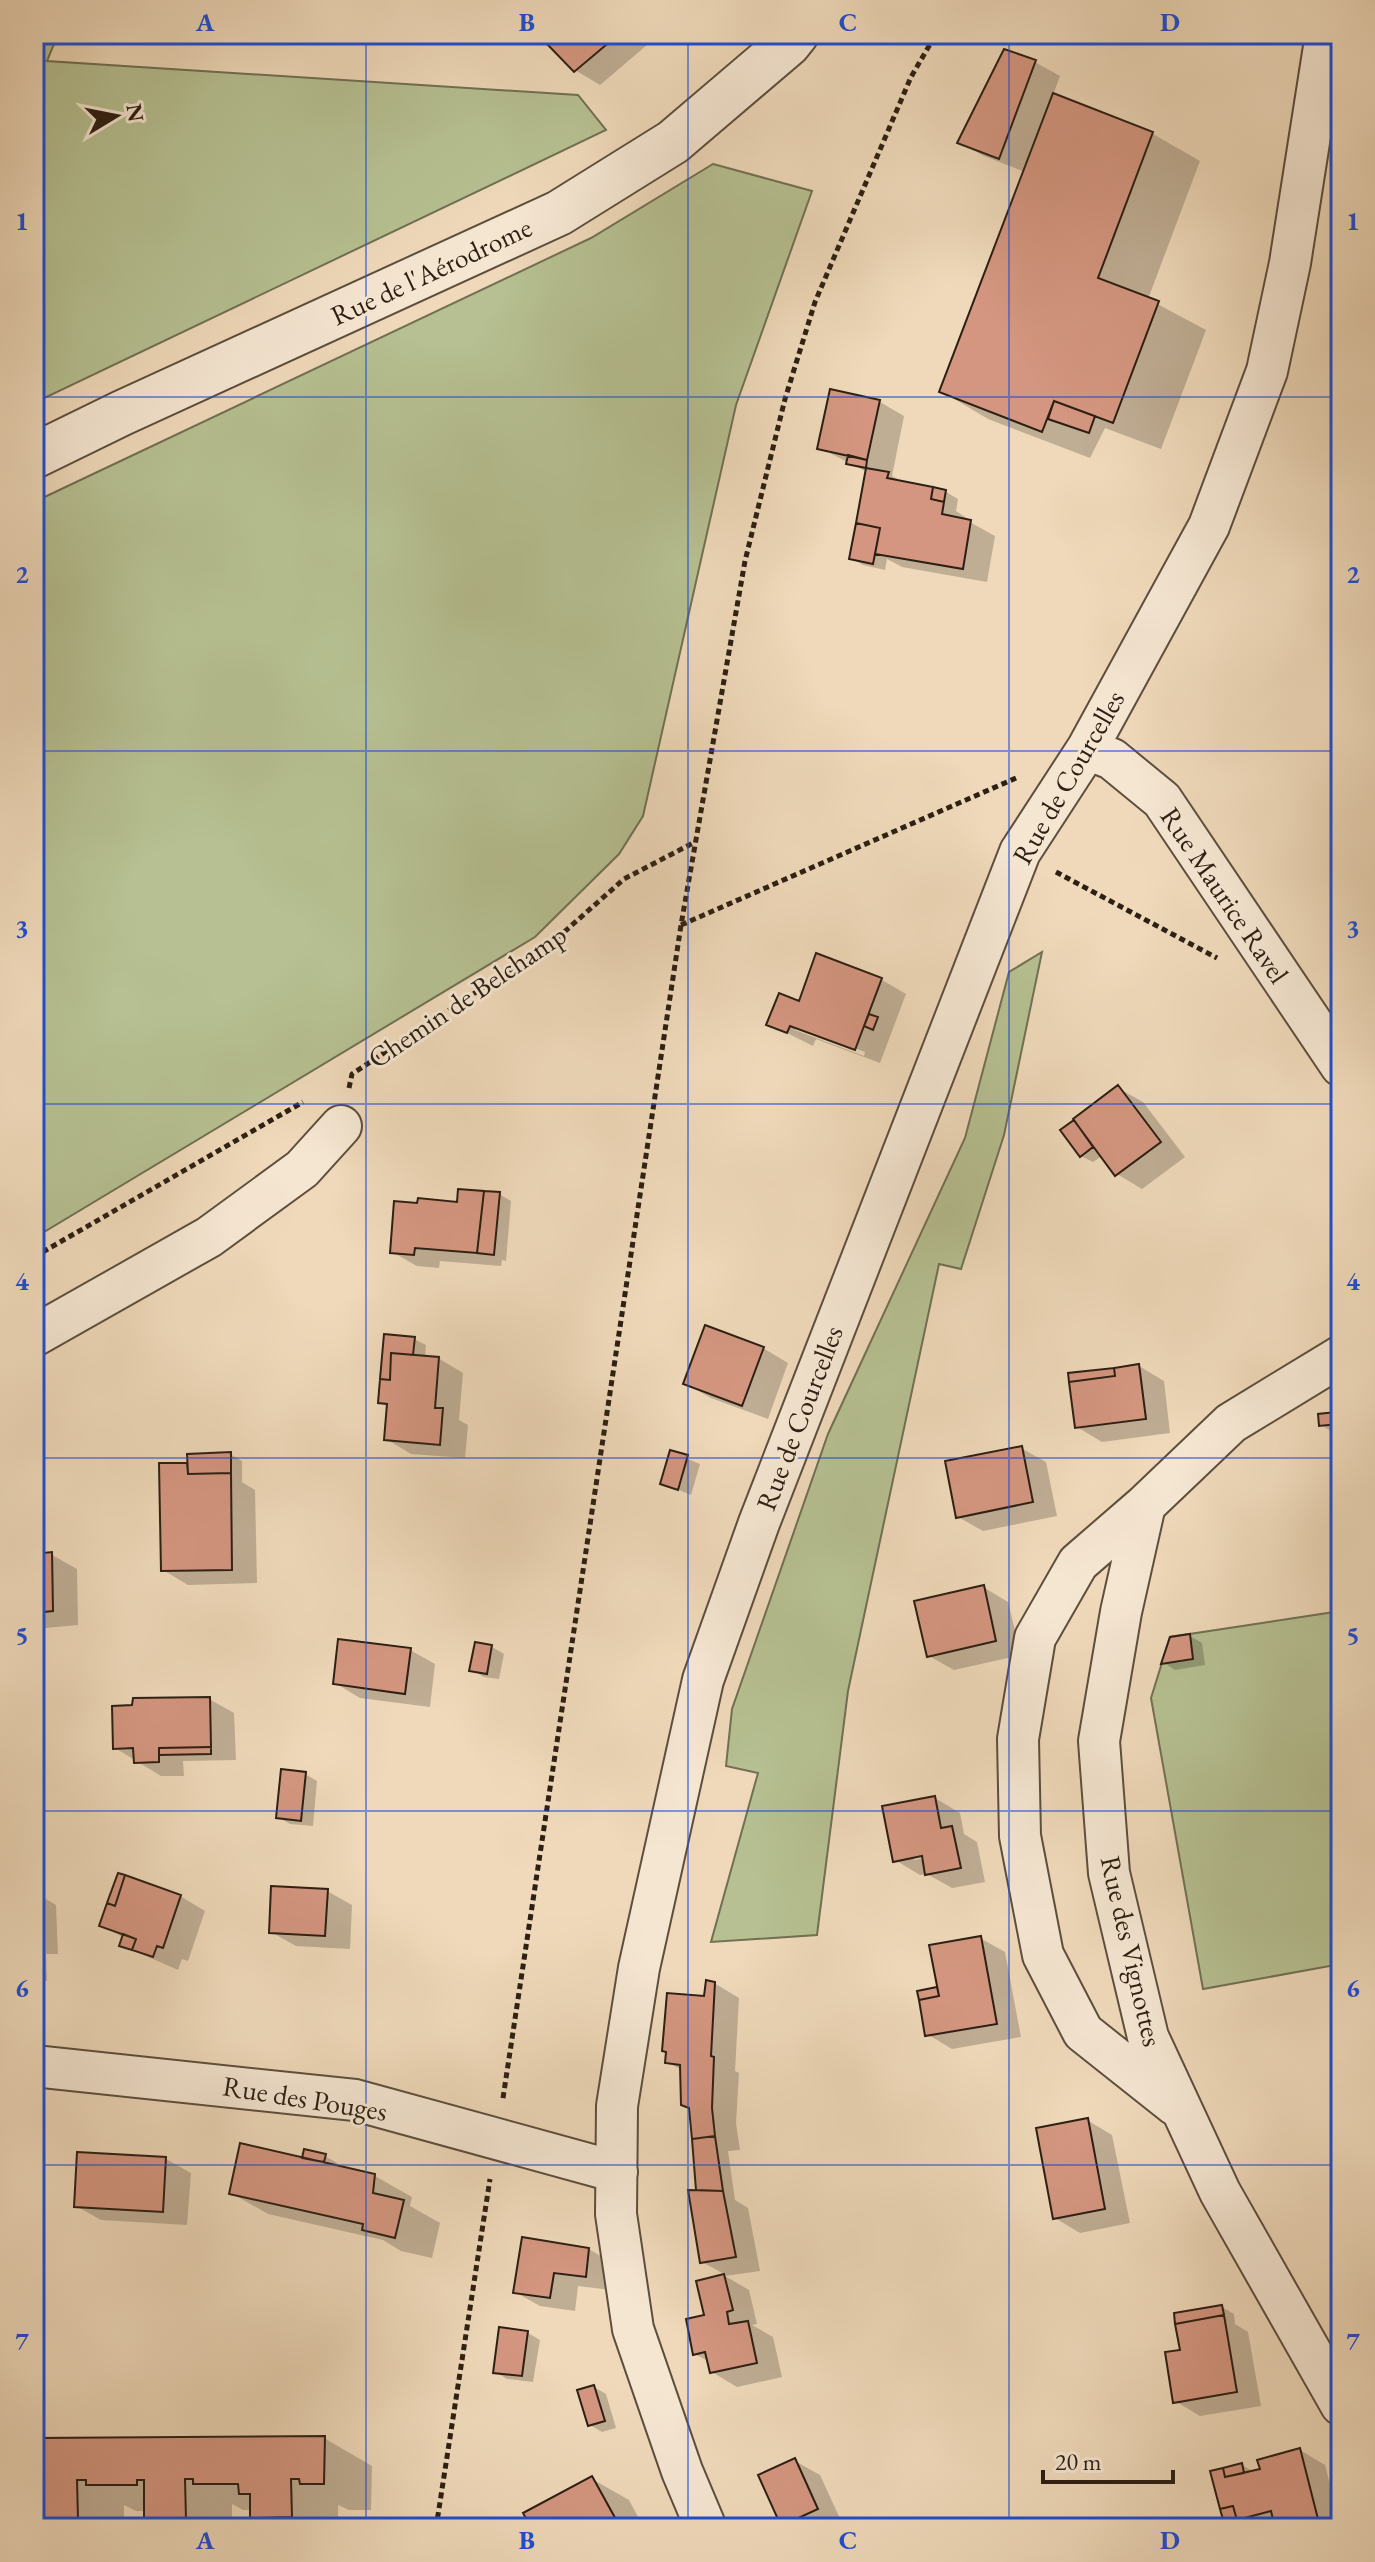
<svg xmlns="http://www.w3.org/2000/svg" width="1375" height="2562" font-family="'EB Garamond',serif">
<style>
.green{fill:#b6c092;stroke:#717052;stroke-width:2}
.shadow{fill:#0003;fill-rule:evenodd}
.building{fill:#d49680;stroke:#2c1f13;stroke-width:2}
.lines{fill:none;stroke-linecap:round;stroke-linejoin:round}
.minor-casing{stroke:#5d4e3d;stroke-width:44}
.tertiary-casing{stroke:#5d4e3d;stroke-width:48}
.path{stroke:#2c1f13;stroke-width:5;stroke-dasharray:6 4;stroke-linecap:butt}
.minor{stroke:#f5e6d2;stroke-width:40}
.tertiary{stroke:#f5e6d2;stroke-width:44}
.grid{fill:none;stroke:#1d4ed8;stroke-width:2;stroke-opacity:0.55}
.labels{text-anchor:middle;stroke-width:6;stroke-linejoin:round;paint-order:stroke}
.street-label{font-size:28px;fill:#2c1f13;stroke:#f5e6d2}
.neatline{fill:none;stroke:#1d4ed8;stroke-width:3}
.grid-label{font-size:26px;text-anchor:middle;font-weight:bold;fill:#1d4ed8}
</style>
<rect width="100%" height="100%" fill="#efd9ba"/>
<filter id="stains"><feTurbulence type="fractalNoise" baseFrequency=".0025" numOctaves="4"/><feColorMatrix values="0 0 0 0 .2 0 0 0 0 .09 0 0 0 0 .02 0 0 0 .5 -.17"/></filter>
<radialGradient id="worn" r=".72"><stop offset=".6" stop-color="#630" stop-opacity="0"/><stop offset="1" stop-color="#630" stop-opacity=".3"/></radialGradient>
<path class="green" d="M34 34H58L47 61 578 95 606 130 34 403Z
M713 164 812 191 736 405 643 816 619 854 535 937 34 1238V502L591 238Z
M1042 952 1004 1135 961 1269 939 1264 848 1691 817 1935 711 1942 758 1773 726 1766 732 1709 828 1434 965 1138 1009 972Z
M1341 1611V1964L1203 1989 1151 1698 1170 1637Z"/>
<path class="shadow" d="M561 34H660L600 85 575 70Z
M1035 62 1060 76 1053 95 1153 134 1200 161 1148 299 1206 330 1161 449 1105 428 1090 458 988 419 941 391 1025 172 984 156 959 142Z
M880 402 904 416 892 476 905 483 946 492 958 499 956 511 968 519V521L995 536 987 582 902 567 887 559 885 570 863 565 851 558 867 472 820 448Z
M817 956 882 980 906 994 880 1063 816 1039 813 1046 769 1024 800 1003ZM795 1026 865 1052 864 1056 795 1030Z
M1118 1088 1143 1102 1185 1157 1142 1189 1117 1174 1102 1156 1093 1162 1081 1156 1076 1121Z
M499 1194 511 1201 506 1261 502 1260 501 1266 440 1261 439 1268 417 1266 392 1252 459 1204Z
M414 1339 426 1345 425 1357 438 1358 463 1373 459 1420 468 1425 465 1458 411 1454 386 1439 389 1407 380 1402Z
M763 1348 788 1363 768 1419 711 1398 686 1384Z
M1139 1366 1164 1381 1170 1433 1102 1442 1077 1427Z
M1336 1414 1341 1417V1431L1333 1432 1321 1425Z
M1021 1448 1046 1462 1057 1516 983 1531 958 1517Z
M671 1452 700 1464 691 1495 662 1483Z
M230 1454 242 1461V1482L255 1490 257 1583 188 1585 163 1570 187 1465 190 1466Z
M52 1555 77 1569 78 1625 34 1629V1556Z
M983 1587 1008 1602 1021 1655 954 1670 929 1656Z
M1190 1636 1202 1643 1205 1665 1175 1670 1164 1663Z
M477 1644 492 1647 504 1654 499 1679 484 1677 472 1670Z
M410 1650 435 1664 430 1707 360 1698 335 1683Z
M209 1699 234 1713 236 1760 183 1761 184 1776H161L115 1748 134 1707Z
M305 1774 317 1781 313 1826 290 1824 278 1817Z
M935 1798 960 1813 964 1834 977 1842 985 1882 952 1888 927 1874 920 1875 895 1860ZM914 1856H932L914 1860Z
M327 1891 352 1905 350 1949 296 1946 271 1932Z
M34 1892 56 1905 58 1954H46L47 1981H34Z
M180 1896 205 1911 188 1961 182 1959 178 1970 121 1945 124 1938 102 1925Z
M980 1938 1005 1952 1021 2037 952 2049 927 2034 919 1992 939 1988Z
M714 1983 739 1998 735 2071 739 2073 736 2123 740 2150 728 2151 735 2200 748 2208 760 2271 725 2276 749 2290 757 2324 752 2325 773 2337 782 2377 737 2387 712 2372 708 2361 695 2354 706 2317 698 2282 726 2275 702 2262 691 2109 682 2070 667 2062Z
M1087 2120 1112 2135 1130 2223 1080 2233 1055 2218Z
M325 2156 337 2163 336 2167 375 2176 412 2197 410 2206 440 2223 432 2258 401 2251 383 2240 268 2214 231 2193 303 2160Z
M166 2159 191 2173 187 2225 101 2220 76 2206Z
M589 2249 614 2264 611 2290 578 2286 575 2311 540 2306 515 2292Z
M1222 2307 1234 2314 1235 2324 1248 2332 1261 2406 1200 2416 1175 2401Z
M528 2333 540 2340 533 2382 507 2379 495 2372Z
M594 2387 606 2394 616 2428 602 2432 590 2425Z
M324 2438 372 2466 371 2510H349L338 2505V2528H272L252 2516V2510H243L232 2504V2528H164L146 2517V2511H136L124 2505V2528H56L39 2518V2512H34V2440Z
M1300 2450 1325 2465 1341 2528H1255L1250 2526 1237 2528 1226 2522 1242 2465 1254 2472Z
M795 2461 820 2475 842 2523 831 2528H789L783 2524Z
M592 2479 629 2500 644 2528H533Z"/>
<path class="building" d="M558 34H619L574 72 547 44Z
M1004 49 1036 60 999 159 957 143Z
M1053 93 1153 132 1098 278 1159 301 1113 423 1054 401 1042 432 939 392Z
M830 389 880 400 867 460 817 449Z
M1054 401 1095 416 1089 433 1048 419Z
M848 455 867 460 866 468 846 464Z
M866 468 889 472 887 478 933 487 931 499 944 502 942 514 971 520 963 569 875 554 880 528 856 523Z
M933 487 946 490 944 502 931 499Z
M856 523 880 528 873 564 849 559Z
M816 953 882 978 855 1050 790 1026 787 1033 766 1025 779 993 799 1001Z
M869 1014 878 1017 873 1030 864 1026Z
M1118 1085 1161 1142 1115 1176 1073 1119Z
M1074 1120 1093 1147 1080 1157 1060 1130Z
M458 1189 484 1191 477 1253 415 1248 414 1255 390 1253 394 1201 417 1203 418 1198 457 1202Z
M484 1191 500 1192 494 1255 477 1253Z
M705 1325 764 1347 742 1406 683 1384Z
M384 1334 415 1337 413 1355 391 1353 390 1380 380 1379Z
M391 1353 439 1357 435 1408H443L440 1445 384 1440 387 1404 378 1403 380 1379 390 1380Z
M1139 1364 1146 1419 1075 1428 1069 1382 1115 1376 1114 1368Z
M1114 1368 1115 1376 1069 1382 1068 1373Z
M1336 1412 1338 1424 1319 1426 1318 1414Z
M1022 1446 1033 1502 956 1518 945 1461Z
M670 1450 688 1455 678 1490 660 1484Z
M231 1452V1473L188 1474 187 1454Z
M159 1463H187L188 1474 231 1473 232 1570 161 1571Z
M52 1552 53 1611 34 1613V1554Z
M984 1585 996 1641 927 1657 914 1601Z
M1190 1634 1193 1659 1161 1664 1170 1637Z
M338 1639 411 1648 405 1694 333 1684Z
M475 1642 492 1645 487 1674 469 1671Z
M210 1697 211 1747 159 1748V1762L134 1763 133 1748 113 1749 112 1706 132 1705 133 1698Z
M211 1747V1754L159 1755V1748Z
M281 1769 306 1772 301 1821 276 1818Z
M935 1796 941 1828 952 1826 961 1868 925 1875 922 1856 893 1862 882 1806Z
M118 1873 125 1875 115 1906 107 1903Z
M125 1875 181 1895 163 1948 157 1946 153 1957 132 1950 136 1939 99 1926 107 1903 115 1906Z
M271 1886 328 1889 325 1936 269 1933Z
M123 1934 136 1939 132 1950 119 1946Z
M981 1936 997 2024 925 2036 919 2000 939 1996 929 1945Z
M706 1980 715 1982 711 2056 714 2057 712 2108 715 2136 692 2139 689 2108 681 2105 680 2065 665 2063 666 2052 662 2051 667 1993 704 1996Z
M937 1987 939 1996 919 2000 917 1991Z
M1088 2118 1105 2209 1053 2219 1036 2128Z
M715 2136 723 2191 696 2190 692 2139Z
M240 2143 375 2174 373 2193 404 2200 395 2238 362 2230 363 2224 229 2194Z
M304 2149 326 2154 324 2162 302 2158Z
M77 2152 166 2157 163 2212 74 2207Z
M688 2190 723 2191 736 2257 700 2263Z
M522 2237 589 2248 586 2277 554 2273 550 2298 513 2293Z
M724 2274 733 2310 727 2312 729 2324 748 2321 757 2363 710 2373 705 2352 693 2355 686 2319 704 2315 696 2281Z
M1222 2305 1224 2315 1175 2324 1174 2313Z
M1224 2315 1237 2392 1173 2403 1165 2352 1180 2350 1175 2324Z
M499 2327 528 2331 522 2376 493 2373Z
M594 2385 605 2421 588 2426 577 2390Z
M325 2436 324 2484H300L299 2479H291L292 2517 250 2518V2494H239L238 2484H193V2479H185L186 2519H144V2480H137V2485H86V2480H77L78 2519H37L34 2438Z
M1300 2448 1319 2523 1297 2528H1275L1271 2511 1237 2520 1233 2506 1220 2509 1210 2471 1223 2468 1225 2477 1260 2469 1257 2460Z
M795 2458 818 2509 781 2526 758 2475Z
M1242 2463 1244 2473 1225 2477 1223 2468Z
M592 2476 619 2525 614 2528H531L523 2513Z
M1233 2506 1237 2520 1224 2523 1220 2509Z
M1335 2518 1338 2528H1297L1319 2523Z"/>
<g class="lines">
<g class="minor-casing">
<path id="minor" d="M1087 749 1112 759 1162 800 1341 1066
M34 1336 209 1237 302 1169 341 1126
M1145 1505 1121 1612 1099 1741 1109 1873 1148 2037 1220 2192 1341 2405
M34 2066 355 2100 617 2172
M1175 2105 1083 2032 1043 1955 1020 1836 1018 1739 1035 1638 1078 1563 1145 1505 1231 1423 1341 1356
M706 2528 682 2471 633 2329 616 2214 617 2106 639 1968 703 1680 759 1523 1020 852 1087 749 1209 526 1267 371 1290 263 1326 34"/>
</g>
<g class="tertiary-casing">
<path id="tertiary" d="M34 456 122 413 559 213 673 142 788 44 796 34"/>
</g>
<path class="path" d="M1056 872 1217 958
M681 925 1016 778
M349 1088 352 1074 555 940 624 879 695 842
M34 1257 303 1102
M503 2098 681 925 745 561 785 399 815 302 911 77 936 34
M436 2528 490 2179"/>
<use href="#minor" class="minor"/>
<use href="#tertiary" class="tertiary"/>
</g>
<path class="grid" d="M366 34V2528M688 34V2528M1009 34V2528M34 397H1341M34 751H1341M34 1104H1341M34 1458H1341M34 1811H1341M34 2165H1341"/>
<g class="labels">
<g class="street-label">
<text transform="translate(431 271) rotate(-25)" y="10">Rue de l'Aérodrome</text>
<text transform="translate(1068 777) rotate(-60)" y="10">Rue de Courcelles</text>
<text transform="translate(1225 895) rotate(56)" y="10">Rue Maurice Ravel</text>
<text transform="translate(467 996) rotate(-34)" y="10">Chemin de Belchamp</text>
<text transform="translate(799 1418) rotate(-69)" y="10">Rue de Courcelles</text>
<text transform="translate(1132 1951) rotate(77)" y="10">Rue des Vignottes</text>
<text transform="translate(305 2098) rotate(9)" y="10">Rue des Pouges</text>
</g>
</g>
<rect width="1375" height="2562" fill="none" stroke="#efd9ba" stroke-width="88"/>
<g transform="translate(116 116) rotate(80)" stroke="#f5e6d2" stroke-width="6" paint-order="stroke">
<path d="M0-6L14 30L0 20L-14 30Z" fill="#2c1f13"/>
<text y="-12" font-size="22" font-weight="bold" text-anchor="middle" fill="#2c1f13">N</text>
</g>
<path d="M1043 2470v12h130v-12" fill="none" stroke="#2c1f13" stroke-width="4"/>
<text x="1055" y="2470" font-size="24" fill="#2c1f13" stroke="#f5e6d2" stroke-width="6" paint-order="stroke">20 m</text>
<rect x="44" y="44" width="1287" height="2474" class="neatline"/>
<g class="grid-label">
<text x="205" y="31">A</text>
<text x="527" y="31">B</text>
<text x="848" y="31">C</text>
<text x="1170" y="31">D</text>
<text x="22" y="230">1</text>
<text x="1353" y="230">1</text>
<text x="22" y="583">2</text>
<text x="1353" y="583">2</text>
<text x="22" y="937">3</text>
<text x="1353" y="937">3</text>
<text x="22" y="1290">4</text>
<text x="1353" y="1290">4</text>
<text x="22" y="1644">5</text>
<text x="1353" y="1644">5</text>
<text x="22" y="1997">6</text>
<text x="1353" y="1997">6</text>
<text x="22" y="2350">7</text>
<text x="1353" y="2350">7</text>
<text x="205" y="2549">A</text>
<text x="527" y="2549">B</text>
<text x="848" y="2549">C</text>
<text x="1170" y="2549">D</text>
</g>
<rect width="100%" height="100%" filter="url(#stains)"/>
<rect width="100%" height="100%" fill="url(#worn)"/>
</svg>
